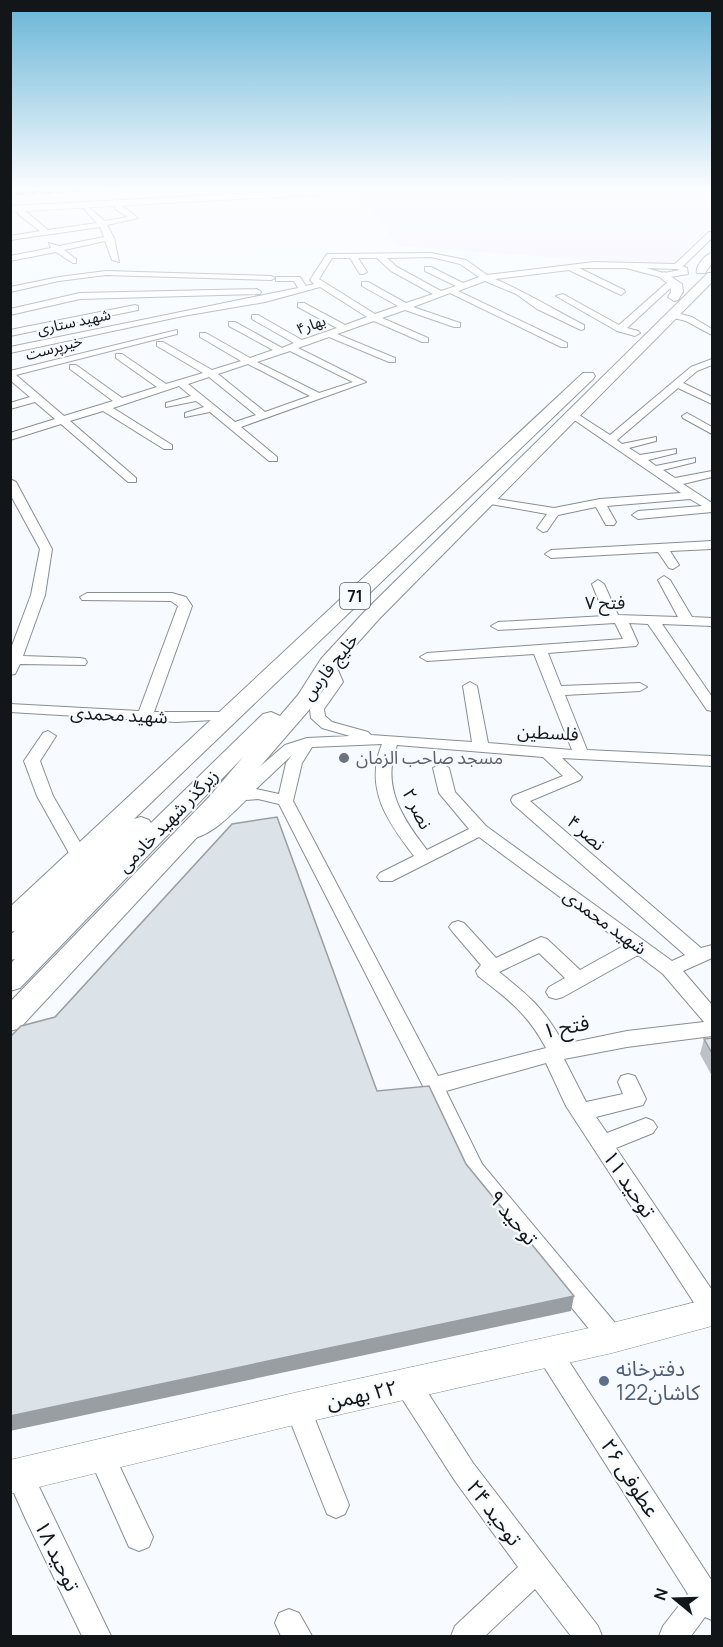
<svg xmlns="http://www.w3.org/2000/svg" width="723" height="1647" font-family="Manrope,'Noto Sans Arabic',sans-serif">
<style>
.commercial{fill:#f4edfe}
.green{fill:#b7fdbb}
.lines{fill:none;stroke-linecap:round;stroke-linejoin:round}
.minor-casing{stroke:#878e93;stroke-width:2}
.major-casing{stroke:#878e93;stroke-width:1}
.highway-casing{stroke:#878e93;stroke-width:2}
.minor{fill:#fff;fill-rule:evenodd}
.major{fill:#fff;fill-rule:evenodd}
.highway{fill:#fff;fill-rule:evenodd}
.rail-casing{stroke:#56595c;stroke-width:3}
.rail{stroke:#f7fbff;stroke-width:2;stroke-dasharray:7;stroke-linecap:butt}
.wall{fill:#bcc2c8}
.shaded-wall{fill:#999ea2}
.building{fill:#dbe2e8;stroke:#999ea2;stroke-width:1.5}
.worship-dot{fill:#6b7280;stroke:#f7fbff;stroke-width:2}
.service-dot{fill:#5c6f8a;stroke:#f7fbff;stroke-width:2}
.labels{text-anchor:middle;stroke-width:4.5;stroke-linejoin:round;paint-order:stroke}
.far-street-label{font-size:15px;fill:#131618;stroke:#f7fbff}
.shield{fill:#f7fbff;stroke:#575b5d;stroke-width:1.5}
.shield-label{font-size:16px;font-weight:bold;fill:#131618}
.street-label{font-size:18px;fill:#131618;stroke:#f7fbff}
.worship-label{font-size:18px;fill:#5b616d;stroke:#f7fbff;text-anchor:start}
.near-street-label{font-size:21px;fill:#131618;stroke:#f7fbff}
.near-service-label{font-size:21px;fill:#4e5e75;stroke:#f7fbff;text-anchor:start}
</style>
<rect width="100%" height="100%" fill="#f7fbff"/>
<path class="commercial" d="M445 188H707L712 192V225L669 266 398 246 361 193Z"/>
<path class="green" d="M556 188H661L664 192 566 196Z"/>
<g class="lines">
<g class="minor-casing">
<path id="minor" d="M115 205H121L138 218 107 225 114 238 119 262 112 260 105 241 64 250 76 259V263H73L56 252 10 261V256L51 248 49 243 59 246 104 237 100 227 10 240V236L40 231 18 214V210H24L48 230 97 223 84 209 88 207 105 221 128 217 115 209Z
M709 232H712V238L683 266 687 268 688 274 664 278 626 268H579L624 290 625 292 621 295 569 270 495 279C526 292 554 310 584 325V329L581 330 537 309 516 294 485 281 458 291 567 343V347H561L450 293 413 307 460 323V327H454L405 310 382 318 428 338V342H422L374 321 337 334 395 358V362H389L329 337 298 348 366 382 241 427 277 457V461H269L210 412 185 417V413L204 407 196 401 166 407V403L191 396 179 386 113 408 172 445V449H164L103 411 70 421 136 478V482H128L61 424 10 440V433L55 419 35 402 10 409V403L30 397 10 380V371L177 330V334L16 375 64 416 113 401 70 369V365H76L122 398 157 387 116 358V354H122L166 384 203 373 157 346V342H163L212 370 241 361 200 337V333H206L250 358 273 350 229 326V322H235L282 348 294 343 252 319V315H258L302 340 337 328 298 307V303H304L345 325 367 317 320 287 265 302 183 316 10 353V347L298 288 294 281H276V277H300L306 286 314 284 310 280 327 254H330L431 253 466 260 487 275 594 262 675 264ZM431 257 460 264 479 277 463 283 431 267H425V271L456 286 441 291 397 267 387 258ZM332 258H350L360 274H363L367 272 358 258H377L391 271 433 294 406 303 368 282H362V286L398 306 375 314 319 279ZM646 268 677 269 680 270 664 273ZM290 351 353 382 319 393 257 362ZM248 364 310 396 265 412 218 374ZM209 377 256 415 235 422 188 384Z
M106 271 271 276 275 278 271 280 106 275 59 281 10 292V287L59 277Z
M670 280 677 282 627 328 638 331 640 333 635 336 617 331 556 296 563 294 619 325Z
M257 289 261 292 260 294 80 299 10 315V309L80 293Z
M135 305 138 306V310L10 336V330Z
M673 312 692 317 712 329V335L686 321 670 317V313Z
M712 359V365L697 371 683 383 712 397V404L678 388 617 440 622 444 656 437V441L629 448 640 455 676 449V453L648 460 656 466 695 458V462L663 470 675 478 712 471V477L683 484 712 503V512L638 519 632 515 638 511 702 506 690 499 607 506 616 522 614 525H606L596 507 558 515 547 531 543 532 537 528 547 514 485 503 479 500 485 497 554 508 600 499 681 493 567 415 576 413 610 435 691 367Z
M687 413 712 427V434L683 418 682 416Z
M10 479 16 482 52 549 45 595 23 656 80 658 85 659 87 662 85 665 20 664 15 674 10 675V651L31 595 40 549 10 494Z
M712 541V549L670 551 679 565 673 569 669 568 658 552 551 558 545 554 551 550Z
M664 576 670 580 692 617 712 618V626L662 624 712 697V711L707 710 648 624 629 623 638 643 636 646 548 653 561 686 640 683 647 687 640 691 565 695 587 750 712 756V766L562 758 582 777 580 780 530 801 701 948 712 945V958L683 971 712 1005V1036L627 1047 564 1059 586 1102 623 1094 618 1082 621 1076 628 1074 635 1076 646 1099 643 1105 596 1117 607 1133 646 1118 653 1121 657 1127 653 1133 616 1148 712 1290V1321L704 1318 566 1106 546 1063 446 1091 482 1164 621 1330 624 1338 621 1346 612 1349 603 1346 466 1178 423 1086 279 804 258 799 246 800C233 813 205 843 184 838L182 834 184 830 215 813 257 769 285 745 307 738 350 736 322 728 311 718 310 709 329 682 321 663 328 659 335 663 343 682 324 709 325 716 332 722 368 732 371 735 472 742 463 686 470 682 477 686 488 743 572 750 534 654 427 661 420 657 427 653 623 639 615 623 498 630 491 626 498 622 605 616 592 584 598 580 604 584 618 615 678 617 658 580ZM382 744C364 788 387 821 414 856L380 873 377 877 380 881H392L479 837 625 945 580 970 547 939 541 937 496 958 464 923 458 921 452 923 449 927 452 931 481 965 476 971 478 976C509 1000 527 1013 546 1048L438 1076 293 801 302 763 312 747ZM397 745 543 757 563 776 513 796 511 800 513 804 685 955 672 961 486 826 455 792 449 768 441 763 433 768 439 793 469 829 427 850C402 818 381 786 397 745ZM292 755 286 763 279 794 256 789ZM539 953 565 978 549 987 546 992 549 997 556 999 563 997 638 955 663 974 704 1022 627 1031 564 1044C543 1008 532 998 499 972Z
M87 593H172L186 597 192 606 154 712H228L235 716 233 719 176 722 10 712V704L139 711 178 606 171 601 82 600 80 597Z
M48 731 56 736 40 761 53 796 89 858 86 862H74L37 796 24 761 43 733Z
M548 1339 557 1343 712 1581V1620L705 1617 691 1636H659L663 1626 688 1594 539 1359 536 1351 539 1343Z
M408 1373 417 1376 473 1463 598 1626 602 1636H571L535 1589 485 1636H451L455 1626 518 1567 455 1481 399 1394 396 1385 399 1376Z
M298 1396 307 1399 349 1505 345 1514 336 1518 327 1514 285 1408 289 1399Z
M101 1442 110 1446 153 1537 149 1547 139 1551 129 1547 88 1455 92 1446Z
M20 1462 29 1466 111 1636H82L26 1520 10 1484 11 1466Z
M289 1609 299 1613 312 1636H281L275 1623 279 1613Z"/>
</g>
<g class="major-casing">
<path id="major" d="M344 188H392L388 191 10 212V206Z
M712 1298V1326L612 1353 298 1424 10 1494V1460L298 1392 612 1323Z"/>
</g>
<g class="highway-casing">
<path id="highway" d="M712 253V263L705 273H697C695 267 705 254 712 253Z
M664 272 682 284 683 292 678 300 674 301 668 297 671 292 670 285 658 276Z
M708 273H712V282L379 619 337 666 315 703 225 807 20 1028 10 1031V1002L209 797 244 756 20 988 10 991V964L15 959 10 960V935L15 931 10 932V907L583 373H593L595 376 593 379 134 819 141 817 149 820 151 823 263 714 271 712 280 716 298 695 321 659 365 611Z"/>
</g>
<use href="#minor" class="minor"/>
<use href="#major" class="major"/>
<use href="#highway" class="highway"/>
<g class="rail-casing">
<path id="rail" d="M10 194 123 188"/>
</g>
<use href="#rail" class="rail"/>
</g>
<path class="wall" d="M712 1038V1076L700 1054 704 1039Z"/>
<path class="shaded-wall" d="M574 1296 571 1311 10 1431V1416Z"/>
<path class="building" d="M277 817 377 1091 429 1086 466 1164 574 1296 10 1416V1037L21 1026 55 1017 232 824Z
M712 1038V1053L704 1039Z"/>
<linearGradient id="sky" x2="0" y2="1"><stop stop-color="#67b4d6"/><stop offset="0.45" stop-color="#fbfdff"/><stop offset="1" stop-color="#fbfdff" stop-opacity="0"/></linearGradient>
<rect width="723" height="418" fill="url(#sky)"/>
<circle class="worship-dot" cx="344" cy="758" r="6"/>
<circle class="service-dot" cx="604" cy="1381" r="6"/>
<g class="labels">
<g class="far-street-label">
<text transform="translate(74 322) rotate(-12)" y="5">شهید ستاری</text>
<text transform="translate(311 325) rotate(-19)" y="5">بهار۴</text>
<text transform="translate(54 348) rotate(-15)" y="5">خیرپرست</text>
</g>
<rect class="shield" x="340" y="583" width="30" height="26" rx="4.5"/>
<g class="shield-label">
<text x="355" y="602">71</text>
</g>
<g class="street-label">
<text transform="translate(605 603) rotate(-1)" y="6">فتح ۷</text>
<text transform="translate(330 667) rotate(-52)" y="6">خلیج فارس</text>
<text transform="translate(119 715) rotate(3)" y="6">شهید محمدی</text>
<text transform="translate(548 733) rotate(3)" y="6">فلسطین</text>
<text transform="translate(417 809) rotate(63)" y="6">نصر ۲</text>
<text transform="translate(168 821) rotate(-46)" y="6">زیرگذر شهید خادمی</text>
<text transform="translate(586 833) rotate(41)" y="6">نصر ۴</text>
<text transform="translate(605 922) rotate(36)" y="6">شهید محمدی</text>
</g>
<g class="worship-label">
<text x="356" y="764">مسجد صاحب الزمان</text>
</g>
<g class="near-street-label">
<text transform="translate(566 1027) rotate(-12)" y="7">فتح ۱</text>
<text transform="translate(629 1184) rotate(56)" y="7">توحید ۱۱</text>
<text transform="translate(513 1218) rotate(50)" y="7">توحید ۹</text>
<text transform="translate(362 1395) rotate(-12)" y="7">٢٢ بهمن</text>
<text transform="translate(630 1478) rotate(57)" y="7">عطوفی ۲۶</text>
<text transform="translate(494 1513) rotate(53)" y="7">توحید ۲۴</text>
<text transform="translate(57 1556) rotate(64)" y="7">توحید ۱۸</text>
</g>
<g class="near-service-label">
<text x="616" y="1376">دفترخانه<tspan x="616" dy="24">122کاشان</tspan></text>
</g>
</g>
<rect width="723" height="1647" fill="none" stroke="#131618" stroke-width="24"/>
<g transform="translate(675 1599) rotate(289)" stroke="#f7fbff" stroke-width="4.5" paint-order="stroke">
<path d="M0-4.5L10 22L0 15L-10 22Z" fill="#131618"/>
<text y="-9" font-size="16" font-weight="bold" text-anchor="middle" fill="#131618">N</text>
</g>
</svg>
